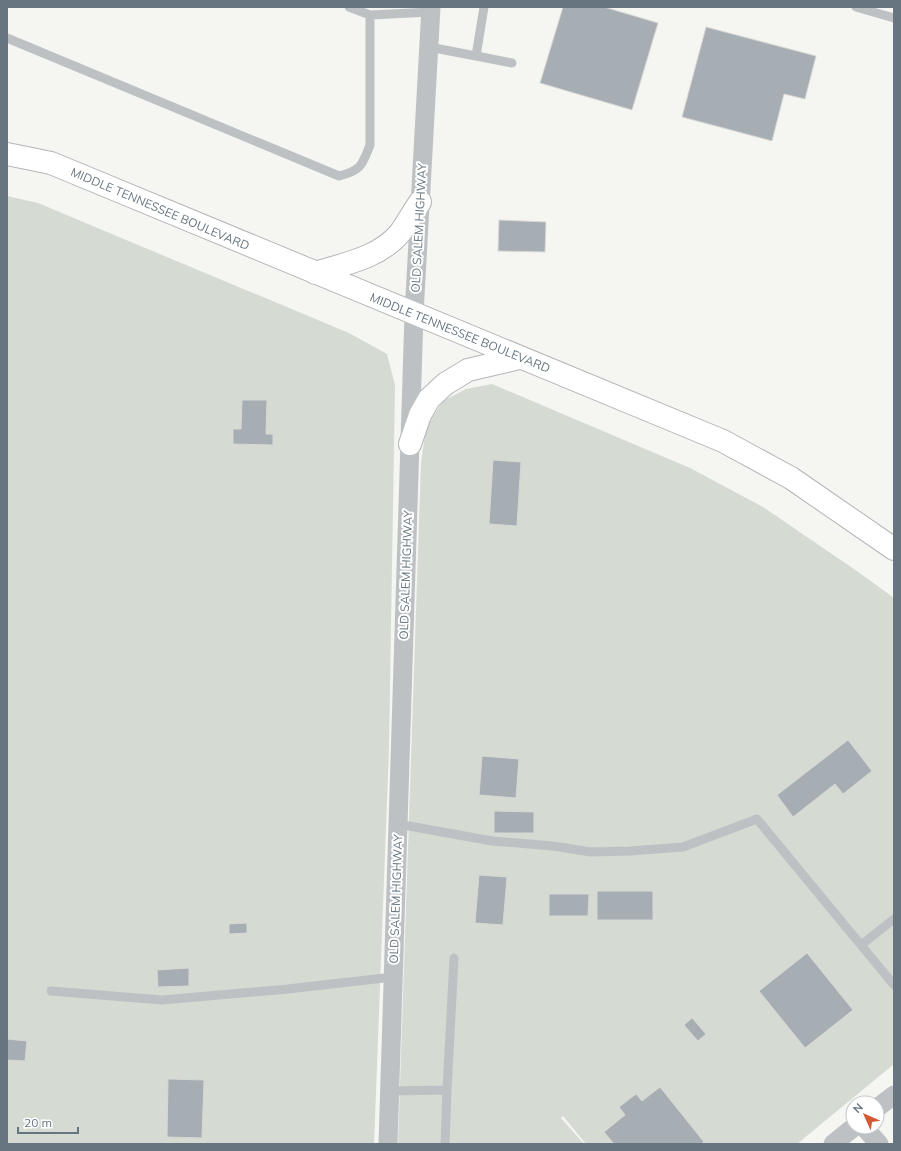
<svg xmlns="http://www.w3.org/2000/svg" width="901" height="1151" font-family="Mulish,sans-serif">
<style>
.green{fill:#d5dad2}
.building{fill:#a7aeb3;stroke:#d7d7d5}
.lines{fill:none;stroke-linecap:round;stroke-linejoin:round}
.secondary-casing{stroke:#b2b6ba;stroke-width:24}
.lane{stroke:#bdc1c4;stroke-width:9}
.street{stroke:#bdc1c4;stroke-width:19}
.secondary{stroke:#fff;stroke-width:22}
.labels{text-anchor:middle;stroke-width:4;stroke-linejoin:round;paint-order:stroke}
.street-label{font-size:12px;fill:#677581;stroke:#fff}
</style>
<rect width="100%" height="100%" fill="#f5f5f2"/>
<path class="green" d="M7 196 38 203 107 232 349 333 387 354 395 385 389 748 374 1144H7Z
M492 384 690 468 763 507 854 569 894 598V1064L797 1144H586L563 1116 561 1118 584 1144H398L421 463 426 428 443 401 466 389Z"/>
<path class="building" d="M563 7H604L658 23 632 110 540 83Z
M706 27 816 56 805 99 784 94 772 141 682 117Z
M499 220 546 222 545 252 498 251Z
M242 400H267L266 434H273V445L233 444V429H241Z
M493 460 521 462 517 526 489 524Z
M848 740 872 771 843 794 835 784 793 817 777 795Z
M482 756 519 759 516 798 479 795Z
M494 811 534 812V833H494Z
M479 875 507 877 503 925 475 923Z
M597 891H653V920H597Z
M549 894H589L588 916H549Z
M247 923V933L229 934V924Z
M807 953 853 1010 805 1048 759 991Z
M189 968V986L158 987 157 970Z
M692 1018 706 1034 698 1041 684 1025Z
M7 1039 27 1041 25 1061 7 1060Z
M168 1079 204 1080 202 1138 167 1137Z
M660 1087 704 1142 701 1144H614L604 1132 625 1115 619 1107 636 1094 642 1101Z"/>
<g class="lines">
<g class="secondary-casing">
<path id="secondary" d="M7 154 51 163 723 441 791 478 894 549
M315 273C344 264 379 258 400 233 407 223 413 212 420 202
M410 444 420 415 429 399 445 384 468 370 519 358"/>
</g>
<path class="lane" d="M349 7 370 15
M856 7 894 18
M7 38 339 176C362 170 362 165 370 145V15L431 12
M429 47 476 56 484 7
M476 56 512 63
M398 824 492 841 553 846 591 852 630 851 683 847 757 819 894 985
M861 945 894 919
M51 991 162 1000 288 989 393 977
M447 1090 454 958
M390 1091 447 1090 445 1144"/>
<path class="street" d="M877 1108 894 1095
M864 1127 879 1144
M388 1144 414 314 431 7
M833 1144 854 1127"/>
<use href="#secondary" class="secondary"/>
</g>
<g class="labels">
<g class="street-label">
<text transform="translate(160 209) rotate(23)" y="4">MIDDLE TENNESSEE BOULEVARD</text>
<text transform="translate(419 228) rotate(-87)" y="4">OLD SALEM HIGHWAY</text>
<text transform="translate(460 333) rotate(22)" y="4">MIDDLE TENNESSEE BOULEVARD</text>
<text transform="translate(406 575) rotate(-88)" y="4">OLD SALEM HIGHWAY</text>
<text transform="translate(396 899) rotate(-88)" y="4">OLD SALEM HIGHWAY</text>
</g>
</g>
<rect width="901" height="1151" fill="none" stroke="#677581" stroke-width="16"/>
<g transform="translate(865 1115) rotate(315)"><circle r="19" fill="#ffffff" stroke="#c2c8cd"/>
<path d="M0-3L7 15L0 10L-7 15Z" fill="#d45934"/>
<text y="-6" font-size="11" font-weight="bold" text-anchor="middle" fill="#677581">N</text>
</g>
<path d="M18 1127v6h60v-6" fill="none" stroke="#677581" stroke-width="2"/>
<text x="24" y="1127" font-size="12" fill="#677581" stroke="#ffffff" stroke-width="3" paint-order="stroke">20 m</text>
</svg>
